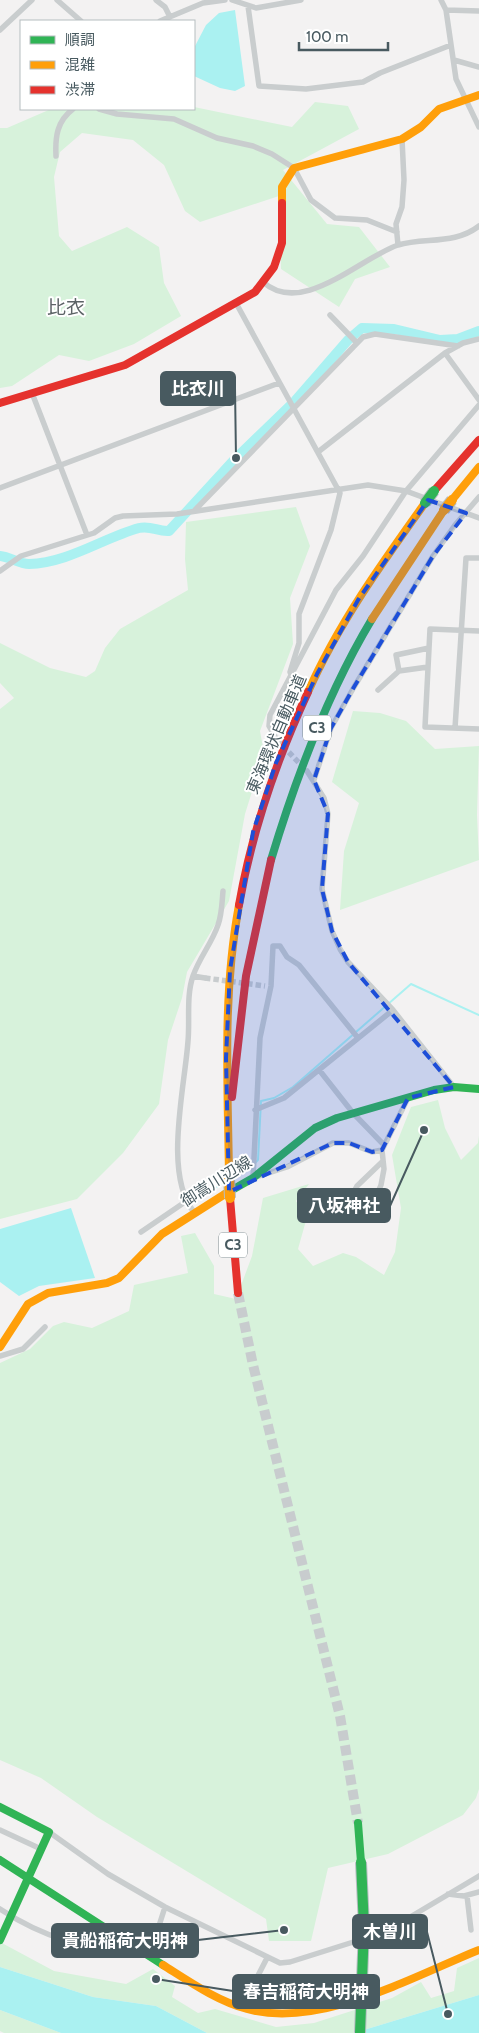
<svg xmlns="http://www.w3.org/2000/svg" width="479" height="2033" font-family="Cabin,'Noto Sans JP',sans-serif">
<style>
.green{fill:#d7f2db}
.water{fill:#aaf1f1}
.lines{fill:none;stroke-linecap:round;stroke-linejoin:round}
.stream{stroke:#aaf1f1;stroke-width:2}
.river{stroke:#aaf1f1;stroke-width:10}
.street-tunnel{stroke:#c8ccce;stroke-width:5.5;stroke-dasharray:5.5 3;stroke-linecap:butt}
.highway-tunnel{stroke:#c8ccce;stroke-width:10;stroke-dasharray:10 5;stroke-linecap:butt}
.street{stroke:#c9cdce;stroke-width:5.5}
.fast{stroke:#30b455;stroke-width:8}
.slow{stroke:#ff9f0a;stroke-width:8}
.jam{stroke:#e5322d;stroke-width:8}
.fast-bridge-casing{stroke:#b7bec2;stroke-width:12;stroke-linecap:butt}
.slow-bridge-casing{stroke:#b7bec2;stroke-width:12;stroke-linecap:butt}
.fast-bridge{stroke:#30b455;stroke-width:10}
.slow-bridge{stroke:#ff9f0a;stroke-width:10}
.marked{fill:#1d4ed8;fill-opacity:0.2;stroke:#1d4ed8;stroke-width:4;stroke-dasharray:10 6;stroke-linejoin:round}
.labels{text-anchor:middle;stroke-width:4;stroke-linejoin:round;paint-order:stroke}
.shield{fill:#fff;stroke:#7f8c90;stroke-width:1}
.shield-label{font-size:15px;font-weight:bold;fill:#485a60}
.street-label{font-size:16px;fill:#485a60;stroke:#fff}
.quarter-label{font-size:19px;fill:#5d6467;stroke:#fff}
.leader{fill:none;stroke:#485a60;stroke-width:2}
.callout-dot{fill:#485a60;stroke:#fff;stroke-width:2}
.callout{fill:#485a60;stroke:#485a60;stroke-width:2}
.callout-label{font-size:18px;text-anchor:middle;font-weight:bold;fill:#fff}
</style>
<rect width="100%" height="100%" fill="#f3f2f2"/>
<path class="green" d="M315 102 348 106 359 129 283 170 327 224 359 227 390 267 355 279 339 307 281 269 279 196 200 222 185 211 164 165 133 140 82 133 60 152 54 177 59 236 72 251 127 227 159 247 164 283 181 316 134 344 89 361 59 355 12 386 0 388V128H7L51 109 194 107 292 127Z
M296 507 310 546 290 598 293 644 260 731 264 753 245 814 229 901 187 972 182 998 168 1040 159 1104 123 1153 77 1199 0 1219V709L14 698 0 683V643L50 668 86 677 95 671 105 648 120 629 188 590 185 559 186 522Z
M353 711 380 713 406 721 435 749 479 746 477 815 479 860 340 910 344 851 359 803 332 782Z
M438 1100 445 1128 461 1160 478 1143 479 1136V1789L476 1798 463 1815 388 1854 328 1868 311 1941H269L266 1919 97 1817 41 1778 0 1760V1363L30 1349 53 1326 64 1322 92 1328 129 1311 134 1285 188 1273 181 1236 195 1233 214 1266V1294L236 1299 252 1256 263 1198 309 1184 296 1201 307 1217 298 1249 313 1266 343 1253 356 1257 384 1275 395 1252 401 1208 392 1155 411 1107Z
M0 1942 54 1971 126 1984 153 1969 175 1986 172 1997 198 2013 215 2009 276 2027 314 2023 392 1998 421 1982 431 1998 454 1991 457 1968 479 1958V1995L354 2033H207L156 2006 93 1997 0 1967Z
M0 2010 61 2033H4L0 2031Z"/>
<path class="water" d="M235 10 245 86 235 91 220 88 194 76V48L206 25 219 13Z
M71 1208 95 1278 39 1286 19 1296 0 1282V1229Z
M0 1967 93 1997 156 2006 207 2033H61L0 2010Z
M479 1995V2033H354Z"/>
<g class="lines">
<path class="stream" d="M255 1163 258 1160 261 1101 274 1098 293 1087 411 984 479 1015
M232 1178 251 1165
M217 1187 226 1182"/>
<path class="river" d="M0 556C10 557 20 564 29 564 68 563 103 538 139 528 151 525 158 532 169 531L236 458 295 401 348 340 362 328 394 329 440 340 458 339 479 331"/>
<path class="street-tunnel" d="M277 740 304 768
M205 978 265 986"/>
<path class="highway-tunnel" d="M238 1293 253 1365 340 1716 358 1823"/>
<path class="street" d="M57 0 81 21
M156 0 165 7 170 17
M232 0 256 8 301 0
M441 0 446 10 456 79 479 127
M248 6 259 86 306 89 363 82 380 73 451 45
M446 10 479 11
M160 21 203 3 225 0
M0 30 32 0
M454 60 479 67
M99 109 117 114 174 119 217 138 253 146 272 154 294 168 311 200 335 218 367 220 397 232
M56 156C55 137 57 121 73 109
M398 245 396 224 402 207 404 180 402 139
M263 282C302 317 360 258 398 245 425 237 455 245 479 226
M236 303 340 493 331 530 299 614V643L290 672 292 677
M330 315 357 343
M445 353 479 400
M32 393 87 535
M318 452 445 353 463 343 479 339
M0 488 279 383
M195 510 363 337 375 334 458 346
M0 571 21 556 94 533 115 518 123 516 177 514 368 485 406 491 479 518
M479 631 430 629 425 727 479 729
M399 671 428 667
M378 690 399 671 396 655 429 648
M455 728 466 558H479
M277 740 269 726 270 715 336 590 363 556 406 491 479 405
M307 771 324 798 328 814 322 889 332 931 340 949 348 962 393 1010 454 1087
M314 780 331 728 354 687 433 556 455 525 479 497
M193 976 205 978
M358 1038 299 965 287 957 280 946H273L271 986 260 1038 253 1178 287 1167 333 1143H349L372 1152 382 1150 408 1098
M320 1071 353 1113 383 1144
M255 1110 284 1098 393 1010
M352 1195 357 1186 382 1162
M194 1212C163 1175 185 1086 188 1041 190 1020 186 996 193 976 199 958 212 943 218 925 222 914 222 902 223 891
M366 1220 381 1185 384 1169 382 1150
M141 1232 185 1202
M0 1356 23 1349 45 1327
M0 1830 41 1849
M49 1832 108 1874 165 1907 280 1963 290 1962 385 1932 479 1876
M448 1894 464 1896 479 1892
M467 1896 471 1930
M0 1909C39 1935 92 1954 140 1951
M149 1957 165 1907
M267 1958 246 1999 263 2007 268 2013"/>
<path class="fast" d="M271 860C296 777 327 694 372 619
M225 1194 253 1178 315 1128 337 1118 434 1090 454 1087 479 1089
M0 1807 49 1832 0 1940
M358 1823 361 1862
M0 1860 163 1965"/>
<path class="slow" d="M282 203V187L294 168 402 139 421 127 439 109 479 95
M452 500 479 467
M372 619 444 510
M308 692C338 624 382 563 425 503
M229 1177C228 1086 222 996 239 905
M0 1347 28 1304 48 1293 107 1283 119 1278 162 1234 225 1194
M163 1965C190 1982 217 2001 247 2009 320 2029 412 1977 479 1950"/>
<path class="jam" d="M0 403 125 365 255 292 274 267 282 243V203
M434 491 479 440
M239 905C252 831 276 761 308 692
M232 1097 246 976 271 860
M230 1198 238 1293"/>
<g class="fast-bridge-casing">
<path id="fast-bridge" d="M425 503 434 491
M360 2033 364 1927 361 1862"/>
</g>
<g class="slow-bridge-casing">
<path id="slow-bridge" d="M444 510 452 500
M229 1177 230 1198"/>
</g>
<use href="#fast-bridge" class="fast-bridge"/>
<use href="#slow-bridge" class="slow-bridge"/>
</g>
<path class="marked" d="M428 500 466 513 433 556 354 687 331 728 314 780 328 814 322 889 332 931 348 962 454 1087 408 1098 382 1150 372 1152 349 1143H333L229 1192 226 1058 230 970 253 832 276 763 317 674 358 600Z"/>
<g class="labels">
<g class="shield">
<rect x="303" y="715.5" width="28" height="25" rx="4"/>
<rect x="219" y="1232.5" width="28" height="25" rx="4"/>
</g>
<g class="shield-label">
<text x="317" y="733">C3</text>
<text x="233" y="1250">C3</text>
</g>
<g class="street-label">
<text transform="translate(276 734) rotate(-67)" y="6">東海環状自動車道</text>
<text transform="translate(216 1181) rotate(-32)" y="6">御嵩川辺線</text>
</g>
<g class="quarter-label">
<text x="66" y="314">比衣</text>
</g>
</g>
<path class="leader" d="M236 458L235 388M424 1130L390 1206M448 2014L427 1932M284 1930L198 1940M156 1979L233 1991"/>
<g class="callout-dot">
<circle cx="236" cy="458" r="5"/>
<circle cx="424" cy="1130" r="5"/>
<circle cx="448" cy="2014" r="5"/>
<circle cx="284" cy="1930" r="5"/>
<circle cx="156" cy="1979" r="5"/>
</g>
<g class="callout">
<rect x="161" y="372" width="74" height="33" rx="5"/>
<rect x="298" y="1189" width="92" height="33" rx="5"/>
<rect x="353" y="1915" width="74" height="33" rx="5"/>
<rect x="52" y="1924" width="146" height="33" rx="5"/>
<rect x="233" y="1975" width="146" height="33" rx="5"/>
</g>
<g class="callout-label">
<text x="198" y="395">比衣川</text>
<text x="344" y="1212">八坂神社</text>
<text x="390" y="1938">木曽川</text>
<text x="125" y="1947">貴船稲荷大明神</text>
<text x="306" y="1998">春吉稲荷大明神</text>
</g>
<rect x="20" y="20" width="175" height="90" fill="#ffffff" stroke="#b6bdbf"/>
<rect x="30" y="36" width="25" height="8" fill="#30b455" stroke="#b6bdbf"/>
<text x="65" y="45" font-size="15" fill="#485a60">順調</text>
<rect x="30" y="61" width="25" height="8" fill="#ff9f0a" stroke="#b6bdbf"/>
<text x="65" y="70" font-size="15" fill="#485a60">混雑</text>
<rect x="30" y="86" width="25" height="8" fill="#e5322d" stroke="#b6bdbf"/>
<text x="65" y="95" font-size="15" fill="#485a60">渋滞</text>
<path d="M299 42v8h89v-8" fill="none" stroke="#485a60" stroke-width="2.5"/>
<text x="306" y="42" font-size="15" fill="#485a60" stroke="#ffffff" stroke-width="4" paint-order="stroke">100 m</text>
</svg>
